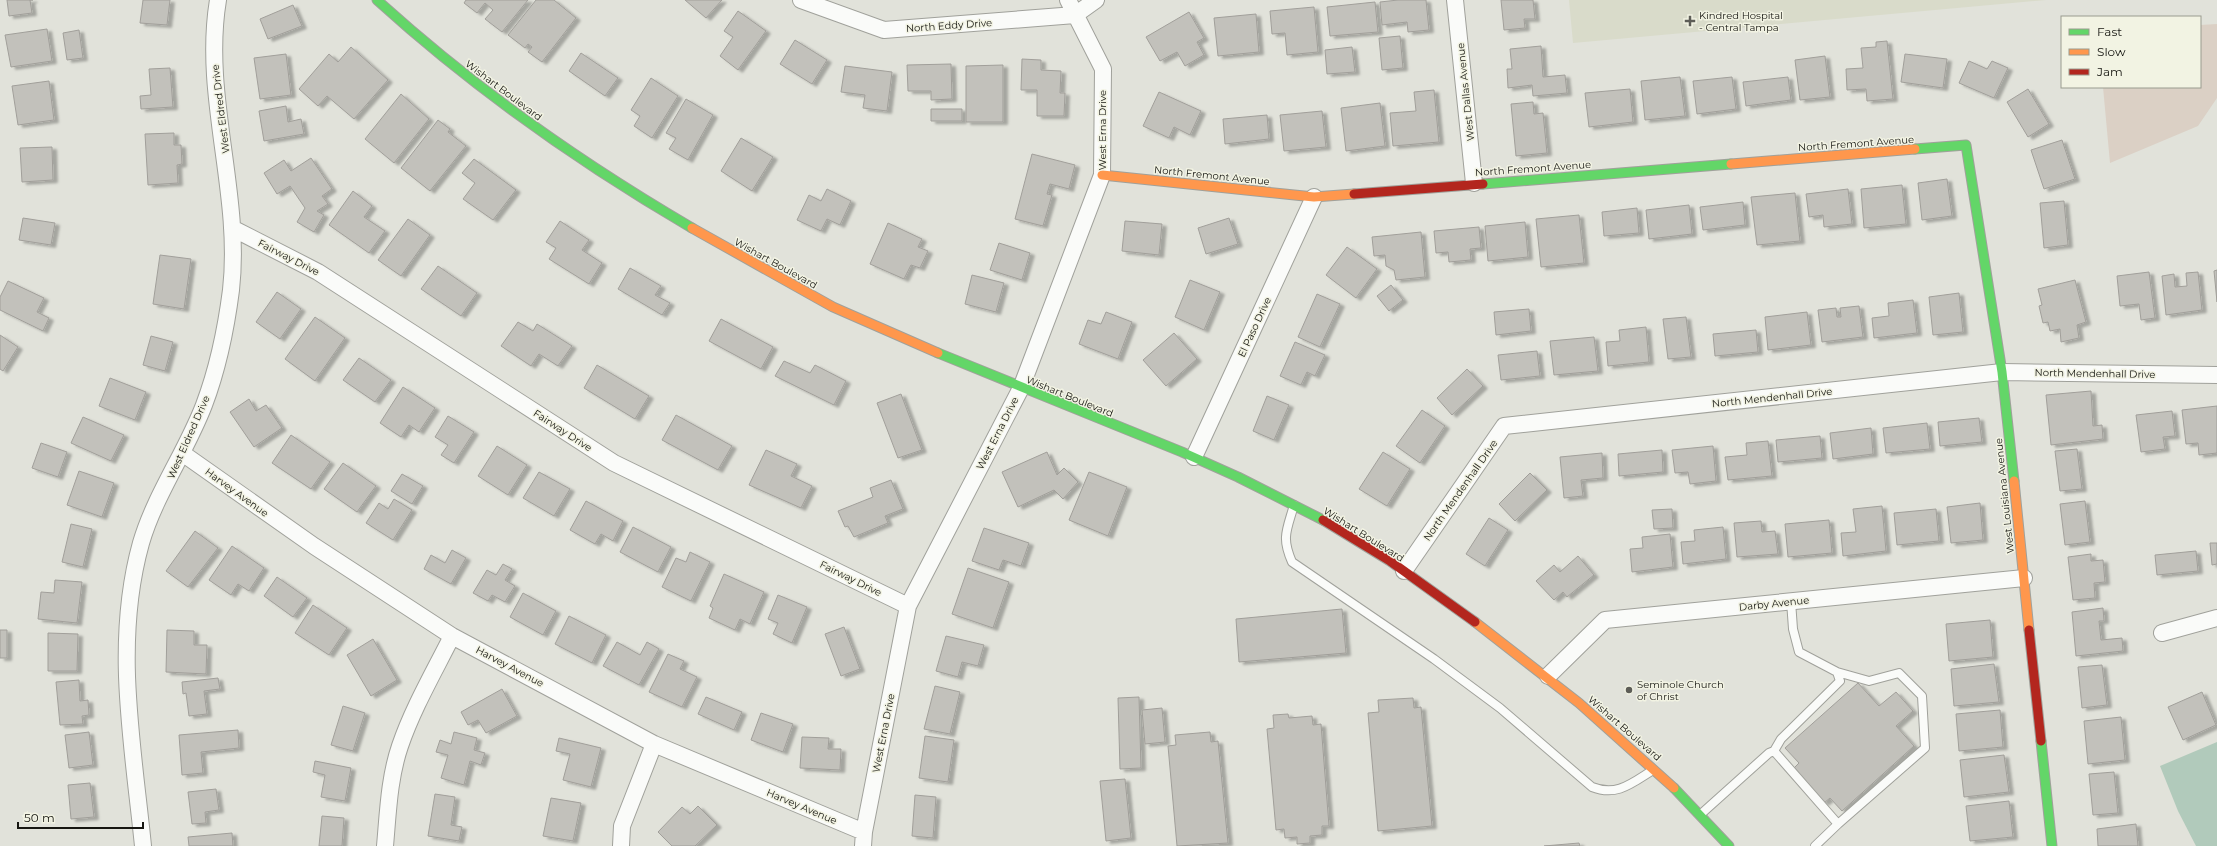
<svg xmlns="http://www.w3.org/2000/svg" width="2217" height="846" font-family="Montserrat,sans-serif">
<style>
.built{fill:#d9dbca}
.green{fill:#dbd0c5}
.water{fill:#b1cabb}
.building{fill:#c2c1bb;stroke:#a19f9a;filter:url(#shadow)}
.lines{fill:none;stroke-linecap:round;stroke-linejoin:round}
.lane-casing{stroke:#a0a19b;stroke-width:10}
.street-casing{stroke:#a0a19b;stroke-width:18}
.fast-casing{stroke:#a0a19b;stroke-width:11}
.slow-casing{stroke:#a0a19b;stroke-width:11}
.jam-casing{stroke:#a0a19b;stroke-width:11}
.lane{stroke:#fafbf9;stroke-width:8}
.street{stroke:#fafbf9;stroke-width:16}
.fast{stroke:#63d668;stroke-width:9}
.slow{stroke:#ff974d;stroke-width:9}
.jam{stroke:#b3261e;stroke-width:9}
.poi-dot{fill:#5d5d57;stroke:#f2f3e3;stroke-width:1.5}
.labels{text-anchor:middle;stroke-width:3;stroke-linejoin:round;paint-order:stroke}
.poi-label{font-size:10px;fill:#161611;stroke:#f2f3e3;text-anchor:start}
.street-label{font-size:10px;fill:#161611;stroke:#f2f3e3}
</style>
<defs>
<filter id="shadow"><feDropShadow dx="4.5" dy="2.5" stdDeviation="1" flood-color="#0004"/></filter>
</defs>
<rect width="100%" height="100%" fill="#e1e2da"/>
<path class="built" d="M1569 0H2046L1573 43Z"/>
<path class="green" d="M2217 24V98L2198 126 2110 163 2103 87H2200V25Z"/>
<path class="water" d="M2217 742V846H2196L2178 811 2160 766Z"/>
<path class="building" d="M7 0H33H30L32 13 9 16Z
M143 0H170L167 25 140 23Z
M466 0H528L502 32 485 19 493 10 485 3 477 13 464 3Z
M536 0H554L576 18 542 62 528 52 532 47 528 44 525 48 508 35Z
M685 0H722L706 18Z
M1398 0H1426L1429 30 1408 32 1407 22 1382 25 1380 2Z
M1501 0H1533L1535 19H1524L1525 28 1504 30Z
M1375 2 1378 32 1330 36 1327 7Z
M293 5 302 26 268 39 260 19Z
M1314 7 1318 52 1287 55 1285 33 1272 34 1270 11Z
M738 11 766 31 738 70 720 56 733 37 724 31Z
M1189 12 1204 38 1197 42 1204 55 1185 66 1177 52 1160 61 1146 37Z
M1256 14 1259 52 1218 56 1214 18Z
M47 29 52 61 11 67 5 35Z
M79 30 83 58 67 60 63 33Z
M1400 36 1403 68 1382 70 1379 38Z
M795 40 827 60 812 84 780 64Z
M1887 41 1893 99 1867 101 1866 89 1847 90 1846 69 1863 68 1861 48 1876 47V42Z
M1541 46 1543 77 1565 75 1567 93 1533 96 1532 85 1508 88 1507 69H1512L1510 49Z
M351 47 388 80 354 119 327 96 318 106 299 89 329 54 338 62Z
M1352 47 1355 72 1327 74 1325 50Z
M581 53 618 78 605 96 569 71Z
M286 54 291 95 260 99 254 58Z
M1905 54 1947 59 1943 88 1901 82Z
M1825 56 1830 97 1800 100 1795 60Z
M1022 59 1041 60V70L1061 71 1060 93H1065L1064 116H1037V90H1021Z
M1969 61 1987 69 1992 61 2008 68 1994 98 1959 83Z
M951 64 952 99 931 100V91H908L907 65Z
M1003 65V122H966V66Z
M845 66 892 72 887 111 863 108 865 95 841 92Z
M170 68 173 107 141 109 140 96 151 95 149 69Z
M1680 77 1685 116 1645 120 1641 81Z
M1732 77 1736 109 1697 114 1693 81Z
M1788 77 1791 100 1746 106 1743 82Z
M651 78 678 96 652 138 634 126 640 116 631 110Z
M49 81 54 120 18 125 12 86Z
M1630 89 1633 122 1589 127 1585 93Z
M2028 89 2049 124 2028 137 2007 102Z
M1434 90 1439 142 1393 146 1390 113 1416 111 1414 92Z
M1159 92 1201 111 1190 135 1174 127 1169 138 1143 126Z
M401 94 429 119 394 163 365 139Z
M686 99 713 115 688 160 669 149 676 138 666 133Z
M1533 102 1534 114 1543 113 1547 153 1516 156 1511 104Z
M1380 103 1385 146 1346 151 1341 108Z
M286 106 288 122 301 119 304 134 264 141 259 111Z
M931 109H962V121H931Z
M1322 111 1326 147 1284 151 1280 115Z
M1267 115 1269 139 1225 144 1223 119Z
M438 120 450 129 448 132 466 146 430 191 401 168Z
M174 133V145H181L182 164 177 165 178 183 148 185 145 134Z
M741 138 773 157 752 191 721 171Z
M2062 140 2075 179 2044 189 2031 150Z
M52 147 53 180 22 182 20 148Z
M1032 154 1075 165 1069 189 1050 184 1047 194 1052 195 1043 226 1015 219Z
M311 158 332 189 322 196 328 204 317 211 324 215 314 232 297 222 305 208 290 186 277 194 264 173 284 160 291 171Z
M474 159 516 190 493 220 463 199 475 183 462 173Z
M1947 179 1952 216 1922 220 1918 183Z
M1902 185 1906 224 1864 228 1861 189Z
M827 189 851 201 840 225 827 219 821 231 797 220 809 195 821 201Z
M1848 189 1852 224 1824 227 1823 215 1809 217 1806 194Z
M353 191 372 206 364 217 385 231 369 253 329 225Z
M1795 193 1800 241 1757 245 1751 197Z
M2064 201 2068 245 2044 248 2040 203Z
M1743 202 1745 225 1703 230 1700 207Z
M1689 205 1692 234 1649 239 1646 210Z
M1637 208 1639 233 1604 236 1602 212Z
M1579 215 1584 263 1541 267 1536 219Z
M23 218 55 223 51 245 19 240Z
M1229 218 1238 244 1206 254 1198 228Z
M408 219 430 235 401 276 378 260Z
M560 221 589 240 582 250 602 263 589 284 549 259 556 248 546 242Z
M1125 221 1162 224 1159 255 1122 251Z
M1525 222 1528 257 1488 261 1485 226Z
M888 223 922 239 918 247 928 251 920 268 911 265 904 279 870 264Z
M1479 227 1481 248 1470 249 1471 260 1449 262 1448 252 1436 253 1434 231Z
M1421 232 1425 277 1396 280 1394 270 1386 266 1385 255 1374 256 1372 237Z
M999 243 1030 253 1022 280 990 270Z
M1347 247 1377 269 1356 298 1326 275Z
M160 255 191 259 184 309 153 304Z
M438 266 477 293 461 316 421 289Z
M630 268 661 286 655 295 670 303 662 315 618 289Z
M2217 270V302L2214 271Z
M2149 272 2155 318 2141 320 2139 304 2120 306 2117 276Z
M2198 272 2202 310 2166 315 2162 276 2174 274 2175 287 2187 286 2186 273Z
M972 275 1004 283 996 312 965 304Z
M1190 280 1220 292 1204 330 1175 317Z
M2075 280 2086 322 2077 325 2079 338 2061 342 2060 329 2050 331 2048 322 2043 323 2039 306 2042 305 2038 289Z
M8 281 44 298 37 312 49 318 43 331 0 310V297Z
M1391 285 1403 300 1389 311 1377 296Z
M277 292 301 309 280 339 256 322Z
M1959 293 1963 332 1933 335 1929 297Z
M1317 294 1340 304 1320 347 1298 337Z
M1913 300 1917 333 1874 338 1872 318 1889 316 1888 303Z
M1859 306 1863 337 1822 342 1818 310 1836 308 1837 317H1841L1840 308Z
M1529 309 1531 331 1496 335 1494 312Z
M1106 312 1132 322 1118 359 1079 344 1088 320 1101 324Z
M1807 312 1811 345 1768 350 1765 317Z
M315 317 345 338 315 381 285 359Z
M1686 317 1691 357 1668 359 1663 319Z
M721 319 773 347 761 369 709 341Z
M518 322 533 331 537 324 572 346 558 366 539 354 531 366 501 346Z
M1646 327 1649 362 1608 366 1606 342 1620 341 1619 330Z
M1756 330 1758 352 1715 356 1713 334Z
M1174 333 1197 359 1166 386 1143 360Z
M0 335 18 347 3 371 0 369Z
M151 336 173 342 165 371 143 365Z
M1594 337 1598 371 1554 375 1550 341Z
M1295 342 1325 355 1315 376 1307 372 1301 385 1280 376Z
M1537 351 1540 376 1501 380 1498 355Z
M359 358 391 380 375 402 343 380Z
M784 361 810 373 815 365 846 381 834 405 775 376Z
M597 365 649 396 635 419 584 388Z
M1467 369 1483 386 1452 415 1437 398Z
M110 378 146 392 135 420 99 406Z
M403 387 435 408 419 432 409 425 401 437 380 423Z
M2091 391 2093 426 2102 425 2103 439 2051 445 2046 395Z
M901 394 922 450 898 458 877 403Z
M1267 396 1289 405 1274 440 1253 431Z
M249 399 256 411 266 405 282 428 254 447 230 412Z
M2217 406V453L2199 455 2198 443 2186 444 2182 410Z
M1422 410 1445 426 1420 463 1396 446Z
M2172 411 2175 436 2163 437 2165 449 2141 452 2136 415Z
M676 415 732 446 718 470 662 440Z
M448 416 474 432 454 463 441 455 448 445 435 437Z
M83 417 124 435 111 461 71 443Z
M1979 418 1982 442 1940 446 1938 422Z
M1927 423 1930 449 1886 453 1883 428Z
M1871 428 1873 454 1833 459 1830 433Z
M291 435 330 462 311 489 272 463Z
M1820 436 1822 458 1778 462 1776 440Z
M1768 441 1772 476 1728 480 1725 457 1747 455 1746 443Z
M41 443 67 452 58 477 32 468Z
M497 446 527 465 508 495 478 476Z
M1713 446 1716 481 1690 484 1688 472 1675 473 1672 450Z
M2077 449 2082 489 2060 491 2055 451Z
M766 450 797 464 791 476 812 486 801 508 749 485Z
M1662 450 1663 472 1619 476 1618 454Z
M1047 452 1057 475 1064 468 1078 482 1063 499 1054 490 1018 507 1002 472Z
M1383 452 1410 469 1387 506 1359 489Z
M1602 453 1603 478 1581 480 1583 496 1564 498 1560 457Z
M343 463 376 486 357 512 324 489Z
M79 471 114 483 102 517 67 505Z
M539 472 570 489 554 516 523 498Z
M1089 472 1127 487 1108 536 1069 520Z
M1530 473 1547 490 1515 521 1499 504Z
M402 474 423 486 412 504 391 491Z
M891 480 903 509 885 516 888 523 854 537 848 526 845 527 838 511 873 497 870 488Z
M394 499 412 510 393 540 366 523 379 503 388 509Z
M586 501 623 521 613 541 601 534 595 544 570 530Z
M2085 501 2090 542 2065 545 2060 504Z
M1980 503 1983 540 1951 543 1947 507Z
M1882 506 1886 551 1843 556 1841 533 1856 532 1853 509Z
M1672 509 1673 528 1654 529 1652 510Z
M1936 509 1939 541 1897 545 1894 513Z
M1489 518 1508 530 1485 566 1466 554Z
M1829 520 1832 553 1788 557 1785 524Z
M1761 521 1762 532 1775 531 1778 554 1737 557 1734 523Z
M71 524 92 529 83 567 62 562Z
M633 527 671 547 658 572 620 552Z
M1723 527 1726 559 1683 564 1681 542 1695 541 1694 530Z
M984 528 1029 543 1021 566 1003 560 999 570 972 561Z
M195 531 218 548 188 587 166 571Z
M1670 534 1673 567 1632 572 1630 549 1643 548 1642 537Z
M2210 543H2217V564L2212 565Z
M232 546 264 568 249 591 238 584 231 595 209 580Z
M452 550 466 558 451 584 424 569 431 555 445 563Z
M2196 551 2198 571 2157 575 2155 555Z
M690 552 710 562 691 601 662 587 676 558 686 562Z
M2091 554V561L2103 560 2105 582 2094 583 2095 598 2073 600 2068 557Z
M1578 556 1594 575 1567 597 1563 592 1554 600 1536 581 1554 565 1560 572Z
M503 564 512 569 505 580 515 586 505 602 492 595 488 601 473 593 487 570 496 575Z
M968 568 1009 582 993 628 952 614Z
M724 574 764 592 750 624 740 619 735 630 709 618 713 608 710 606Z
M277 577 307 598 293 617 264 596Z
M55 580 82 582 77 623 38 619 41 592 54 593Z
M523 593 556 611 543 635 510 617Z
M778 595 807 607 792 643 773 634 778 623 768 619Z
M313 605 347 628 329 655 295 633Z
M2103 608 2104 621H2099L2101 640 2122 638 2123 651 2076 656 2072 612Z
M1342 609 1346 653 1239 662 1236 619Z
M569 616 606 635 592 663 555 644Z
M1990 620 1993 657 1949 661 1946 624Z
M844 627 860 669 841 676 825 634Z
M0 630H7V658H0Z
M167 630 194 631V645H207L206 674 166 672Z
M48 633 78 634 77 671H48Z
M946 636 984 645 978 666 962 662 958 677 936 671Z
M373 639 397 680 371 696 347 655Z
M617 642 640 655 647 642 659 649 639 685 603 666Z
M668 654 684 661 680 669 697 677 682 707 649 692Z
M1994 664 1999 702 1954 706 1951 669Z
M2102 665 2107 705 2082 708 2078 667Z
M218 678 220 689 204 691 207 714 189 716 186 693 183 694 182 682Z
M79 680 80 701 88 700 89 715 82 716 83 724 60 725 56 682Z
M1858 683 1879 706 1896 692 1913 711 1896 726 1914 746 1842 811 1830 798 1824 803 1793 769 1799 763 1785 748Z
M935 686 960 692 950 734 924 729Z
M502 689 517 716 486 733 478 720 468 725 461 712Z
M2202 692 2216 725 2183 740 2168 707Z
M706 697 742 712 734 730 698 714Z
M1139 697 1141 768 1120 769 1118 698Z
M1413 698 1414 708 1421 707 1432 826 1378 831 1368 713 1379 712 1378 700Z
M343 706 365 713 353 751 331 745Z
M1162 708 1165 742 1145 744 1142 710Z
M2000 710 2003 747 1959 751 1956 714Z
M761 713 793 724 783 752 751 740Z
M1288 714 1289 718 1312 716 1313 725 1321 724 1329 826H1322V835L1310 836V843L1297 844V837L1285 838 1284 829 1276 830 1267 729 1274 728 1273 715Z
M2121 717 2125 760 2088 764 2084 721Z
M238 730 239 748 201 752 203 773 182 775 179 735Z
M89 732 93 765 69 768 65 735Z
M454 732 477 738 474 750 485 753 481 765 470 761 464 785 441 778 448 755 436 752 440 740 451 744Z
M1210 732 1211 742 1218 741 1228 843 1177 846 1168 746 1176 745 1175 735Z
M925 736 954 740 948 782 919 778Z
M802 737 829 738 828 749H841L840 770 800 768Z
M559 738 601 748 591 787 563 780 570 754 556 751Z
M2004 755 2009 792 1964 797 1960 760Z
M315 761 351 768 345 801 321 797 325 775 313 772Z
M2114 772 2118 813 2093 815 2089 774Z
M1125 779 1131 838 1106 841 1100 781Z
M90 783 94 817 71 819 68 785Z
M216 789 219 810 205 812 206 823 192 824 188 792Z
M435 794 455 797 451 825 462 827 459 841 428 836Z
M915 795 936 797 933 838 912 836Z
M551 798 581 803 573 841 543 836Z
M2009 801 2013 837 1970 841 1966 806Z
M698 806 717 825 695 846H672L658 832 682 807 690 814Z
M322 816 344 818 342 846H319Z
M2136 824 2138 846H2098L2097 829Z
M232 833 233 846H189L188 837Z
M1579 843 1580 846H1544Z"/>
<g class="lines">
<g class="lane-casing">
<path id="lane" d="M1294 505C1287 530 1281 537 1292 562L1434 659 1500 708 1592 787C1617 797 1632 783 1653 770
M1837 672 1869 681 1899 673 1922 696 1925 748 1838 824
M1774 751 1781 739 1840 681 1837 672 1799 652 1793 629 1791 601
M1701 814 1769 753 1774 751 1838 824 1815 846"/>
</g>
<g class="street-casing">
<path id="street" d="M801 0 884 30 1075 15 1096 0
M1455 0 1474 183
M232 228 318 272 614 463 908 606
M182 453 314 546 452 636 654 744 864 832
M1194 457 1314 197
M1404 571 1504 426 2002 372 2217 375
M2162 633 2217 618
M1548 676 1605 620 2024 578
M143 846C133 745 113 643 141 543 155 495 186 452 204 405 218 368 226 329 231 290 242 193 202 96 218 0
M385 846C388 813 389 778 400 746 413 708 434 672 452 636
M621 846 622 826 654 744
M863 846 864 832 908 606 1021 388 1102 175 1103 69 1068 0"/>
</g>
<g class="fast-casing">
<path id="fast" d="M377 0C474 88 579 162 692 228
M1915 149 1966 145 2002 372 2014 481
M1483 184 1731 164
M938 353 1182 452 1238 477 1323 520
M2041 741 2052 846
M1674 788 1729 846"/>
</g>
<g class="slow-casing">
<path id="slow" d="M1731 164 1915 149
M1102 175 1314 197 1354 194
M692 228 833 307 938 353
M2014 481 2029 630
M1475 622 1579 703 1674 788"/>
</g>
<g class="jam-casing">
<path id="jam" d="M1354 194 1483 184
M1323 520 1390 561 1475 622
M2029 630 2041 741"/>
</g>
<use href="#lane" class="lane"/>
<use href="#street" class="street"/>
<use href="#fast" class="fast"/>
<use href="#slow" class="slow"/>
<use href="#jam" class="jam"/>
</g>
<g class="poi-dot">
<path d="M1688 15h4v4h4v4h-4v4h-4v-4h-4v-4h4z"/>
<circle cx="1629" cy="690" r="4"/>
</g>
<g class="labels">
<g class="poi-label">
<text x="1699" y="19">Kindred Hospital<tspan x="1699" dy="12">- Central Tampa</tspan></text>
<text x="1637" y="688">Seminole Church<tspan x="1637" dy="12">of Christ</tspan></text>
</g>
<g class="street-label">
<text transform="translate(949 25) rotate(-4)" y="4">North Eddy Drive</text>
<text transform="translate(504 90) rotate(37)" y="4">Wishart Boulevard</text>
<text transform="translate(1465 92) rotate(-96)" y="4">West Dallas Avenue</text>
<text transform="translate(220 109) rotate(-97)" y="4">West Eldred Drive</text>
<text transform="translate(1102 130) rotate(-90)" y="4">West Erna Drive</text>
<text transform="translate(1856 143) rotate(-4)" y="4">North Fremont Avenue</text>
<text transform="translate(1533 168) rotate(-4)" y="4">North Fremont Avenue</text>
<text transform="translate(1212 175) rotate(6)" y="4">North Fremont Avenue</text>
<text transform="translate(289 257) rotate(27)" y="4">Fairway Drive</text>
<text transform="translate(776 263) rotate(29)" y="4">Wishart Boulevard</text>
<text transform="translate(1254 327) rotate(-65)" y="4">El Paso Drive</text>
<text transform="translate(2095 373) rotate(1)" y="4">North Mendenhall Drive</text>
<text transform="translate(1070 396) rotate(22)" y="4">Wishart Boulevard</text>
<text transform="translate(1772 397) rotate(-6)" y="4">North Mendenhall Drive</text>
<text transform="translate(563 430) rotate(33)" y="4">Fairway Drive</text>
<text transform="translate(997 433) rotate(-63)" y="4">West Erna Drive</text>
<text transform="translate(188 437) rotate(-66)" y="4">West Eldred Drive</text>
<text transform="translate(1460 490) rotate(-55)" y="4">North Mendenhall Drive</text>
<text transform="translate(237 492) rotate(36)" y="4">Harvey Avenue</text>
<text transform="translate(2004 496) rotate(-96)" y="4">West Louisiana Avenue</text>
<text transform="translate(1364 534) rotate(32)" y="4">Wishart Boulevard</text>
<text transform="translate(851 578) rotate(26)" y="4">Fairway Drive</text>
<text transform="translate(1774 603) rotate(-6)" y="4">Darby Avenue</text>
<text transform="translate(510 666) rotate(28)" y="4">Harvey Avenue</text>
<text transform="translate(1625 728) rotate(41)" y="4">Wishart Boulevard</text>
<text transform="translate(883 733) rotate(-79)" y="4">West Erna Drive</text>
<text transform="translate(802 806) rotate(23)" y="4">Harvey Avenue</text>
</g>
</g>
<rect x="2061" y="16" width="140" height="72" fill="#f2f3e3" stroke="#9a9b8f"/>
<rect x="2069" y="29" width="20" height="6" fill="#63d668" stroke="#9a9b8f"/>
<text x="2097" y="36" font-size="12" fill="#161611">Fast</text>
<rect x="2069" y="49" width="20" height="6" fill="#ff974d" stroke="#9a9b8f"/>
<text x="2097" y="56" font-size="12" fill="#161611">Slow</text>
<rect x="2069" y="69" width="20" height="6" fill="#b3261e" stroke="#9a9b8f"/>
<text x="2097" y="76" font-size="12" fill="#161611">Jam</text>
<path d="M18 822v6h125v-6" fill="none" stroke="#161611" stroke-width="2"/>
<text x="24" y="822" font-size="12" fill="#161611" stroke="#f2f3e3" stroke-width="3" paint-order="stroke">50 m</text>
</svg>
